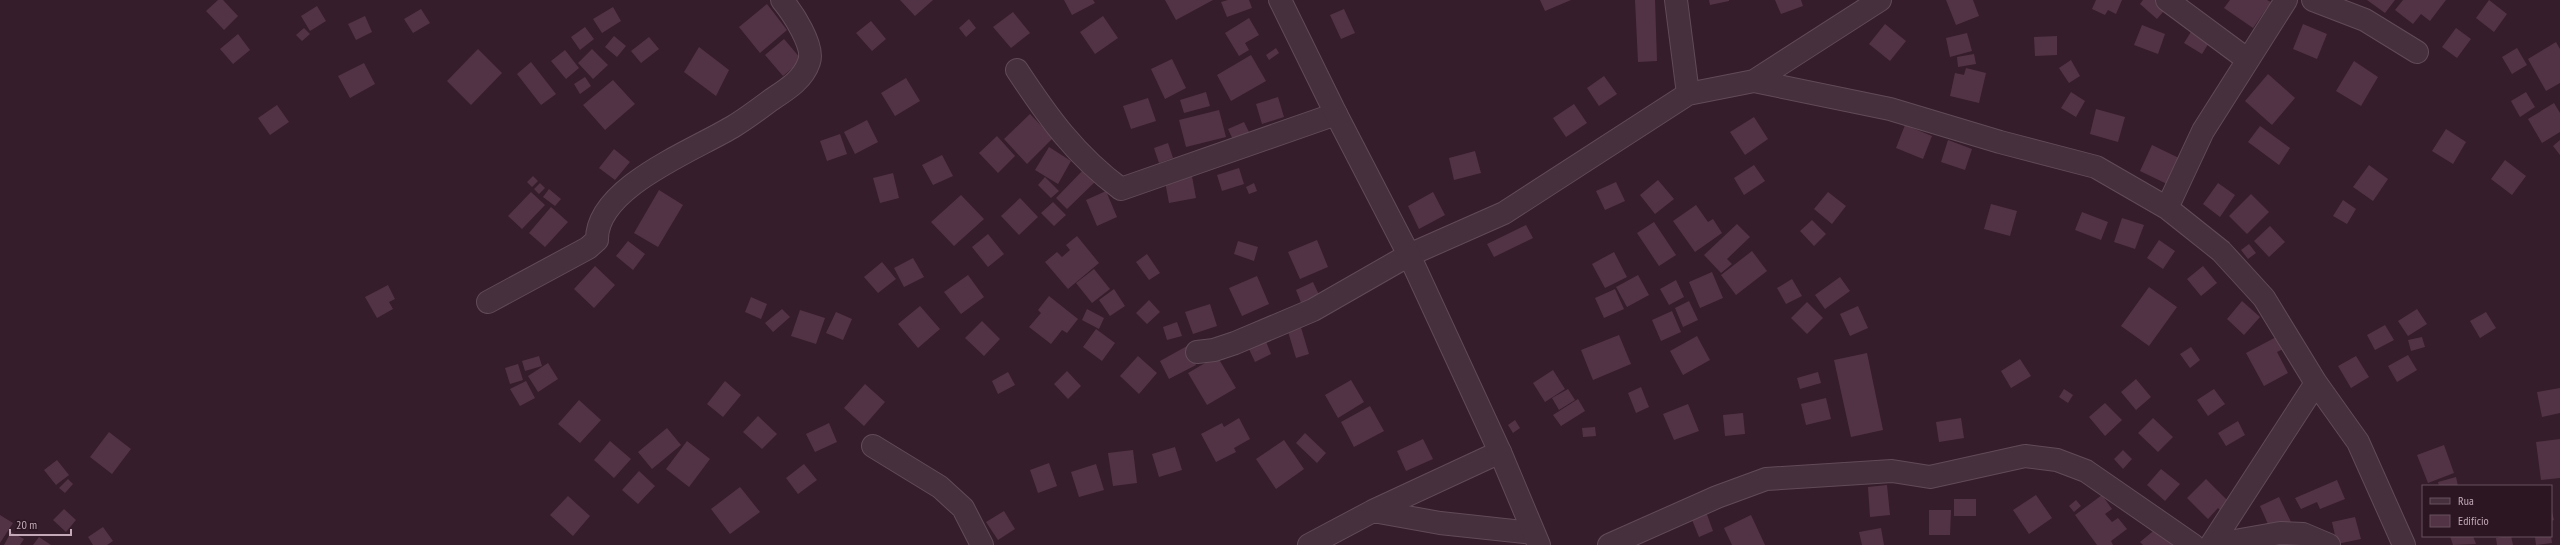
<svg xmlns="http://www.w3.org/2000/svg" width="2560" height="545" font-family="'PT Sans Narrow',sans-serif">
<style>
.building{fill:#523345}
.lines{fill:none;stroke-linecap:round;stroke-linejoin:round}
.minor-casing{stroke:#624b58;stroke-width:24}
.tertiary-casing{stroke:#624b58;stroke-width:24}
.minor{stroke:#47303d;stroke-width:22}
.tertiary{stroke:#47303d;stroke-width:22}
</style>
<rect width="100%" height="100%" fill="#361d2b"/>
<path class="building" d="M218 0H223L238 16 224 30 206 11Z
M900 0H933L915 16Z
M1064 0H1093L1095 3 1072 15Z
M1165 0H1213L1176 20Z
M1228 0H1249L1252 8 1227 17 1221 2Z
M1540 0H1571L1545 11Z
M1635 0H1655L1657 61 1638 62Z
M1709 0H1729V1L1710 5Z
M1775 0H1801L1803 6 1781 14Z
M1946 0H1973L1979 16 1956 25Z
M2096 0H2122L2116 14 2108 10 2105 15 2092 9Z
M2143 0H2160L2168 6 2157 19 2140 4Z
M2230 0H2267L2271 2 2253 28 2224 8Z
M2367 0H2395L2385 13Z
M2403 0H2446L2430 21 2421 14 2413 24 2395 10Z
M2489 0 2507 14 2494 32 2476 18Z
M767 4 787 30 760 53 739 27Z
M317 6 326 21 310 31 301 16Z
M613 7 621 21 602 33 593 19Z
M421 9 430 23 413 33 404 19Z
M1344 9 1355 33 1341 39 1330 15Z
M1013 12 1030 33 1011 48 993 27Z
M365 16 372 32 356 40 348 24Z
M1103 16 1118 38 1095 54 1080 32Z
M1249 18 1259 35 1245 43 1249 50 1239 56 1225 33Z
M969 19 976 28 966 37 959 28Z
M871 21 886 39 872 51 856 33Z
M1885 24 1906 41 1890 61 1869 44Z
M2303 24 2327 34 2317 59 2293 49Z
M2142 25 2165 34 2158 54 2134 45Z
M585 27 594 39 580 50 571 37Z
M2194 27 2212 38 2202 54 2184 43Z
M304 28 310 34 302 41 296 35Z
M2456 28 2471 39 2457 58 2442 47Z
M1967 33 1972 51 1950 57 1946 38Z
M238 34 250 50 233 64 220 49Z
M614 36 626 46 617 57 605 47Z
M2057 36V55L2035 56 2034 37Z
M649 37 659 49 641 63 631 51Z
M784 39 802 60 783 76 765 55Z
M2556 42 2560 49V83L2546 91 2528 59Z
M699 47 729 70 716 96 684 72Z
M1276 48 1279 53 1269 60 1266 55Z
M2517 48 2527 65 2512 74 2502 57Z
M478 49 502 73 471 105 447 81Z
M592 49 608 65 593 79 578 63Z
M565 50 579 68 566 79 551 61Z
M1974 54 1976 64 1958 67 1957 57Z
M1251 55 1266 81 1231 101 1217 75Z
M1172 59 1186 88 1165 99 1151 69Z
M2071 60 2080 76 2069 83 2059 68Z
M2354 61 2378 77 2361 106 2336 91Z
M531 62 556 94 541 105 517 74Z
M364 63 375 84 350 98 338 76Z
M1966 68 1986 73 1979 103 1950 96 1955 73 1964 75Z
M2268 74 2295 98 2272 125 2245 101Z
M1604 76 1617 94 1599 106 1587 88Z
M585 77 591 86 580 94 574 84Z
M906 78 920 101 895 116 881 93Z
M613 80 635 104 605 130 583 105Z
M1206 92 1210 106 1184 113 1180 100Z
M2071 92 2085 101 2076 117 2061 108Z
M2526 92 2535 107 2520 117 2511 101Z
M1278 97 1284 117 1262 124 1256 104Z
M1148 98 1156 121 1131 129 1123 106Z
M2554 103 2560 113V132L2542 143 2528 119Z
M1574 104 1587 123 1566 137 1553 118Z
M277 105 289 122 270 135 258 118Z
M2096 109 2125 117 2118 142 2090 134Z
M1219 110 1226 137 1186 147 1179 120Z
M1030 114 1053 138 1027 164 1004 139Z
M1754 117 1768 139 1745 155 1730 132Z
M867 120 878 142 855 154 844 132Z
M1244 122 1251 136 1235 144 1228 129Z
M1905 125 1932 136 1923 159 1896 148Z
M2260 126 2290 148 2279 165 2248 142Z
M2446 129 2466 142 2453 164 2432 151Z
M840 134 847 154 827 161 820 141Z
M997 136 1015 156 998 173 979 153Z
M1948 140 1972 149 1965 170 1941 162Z
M2560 140V155L2553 146Z
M1168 143 1173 158 1159 163 1154 148Z
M2152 145 2179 158 2167 184 2140 171Z
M1049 147 1071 161 1058 184 1035 170Z
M614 149 630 162 615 180 599 168Z
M1475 151 1481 173 1454 180 1449 158Z
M942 155 953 176 933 185 922 165Z
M2505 160 2526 176 2512 195 2491 179Z
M1754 165 1765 181 1744 195 1734 178Z
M2369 165 2388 179 2373 201 2353 187Z
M1086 167 1098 179 1067 209 1056 198Z
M1239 168 1244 184 1222 191 1217 175Z
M1191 171 1196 198 1169 203 1164 176Z
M893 173 899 198 880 203 873 178Z
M533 176 538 181 532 187 527 182Z
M1045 177 1059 191 1051 198 1038 185Z
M1658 180 1674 199 1655 214 1640 195Z
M1616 182 1625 201 1605 210 1596 191Z
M540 183 545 188 539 194 534 189Z
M1254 183 1257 191 1249 194 1246 187Z
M2218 183 2235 195 2220 217 2203 204Z
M549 189 561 199 555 206 543 197Z
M659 190 683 205 658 247 634 233Z
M1106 191 1117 217 1097 226 1086 200Z
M531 192 545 205 522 229 508 216Z
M1433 192 1445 215 1419 229 1408 206Z
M1828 192 1846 206 1832 224 1814 209Z
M2251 194 2269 212 2247 234 2229 216Z
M961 195 984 219 954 246 931 222Z
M1020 198 1038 217 1019 235 1001 216Z
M2343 200 2356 209 2347 224 2333 216Z
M1053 202 1066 215 1054 226 1041 213Z
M1991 204 2017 211 2010 236 1984 229Z
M1696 205 1708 222 1713 219 1722 233 1695 252 1673 221Z
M551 207 568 222 545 247 529 233Z
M2082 212 2108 222 2101 240 2075 230Z
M2122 218 2144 225 2135 249 2114 242Z
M1812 220 1826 234 1814 246 1800 231Z
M1654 222 1676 255 1659 266 1637 233Z
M1737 224 1750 237 1727 259 1732 264 1721 273 1704 255Z
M1526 225 1533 238 1494 257 1487 244Z
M2270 226 2285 242 2269 257 2254 241Z
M988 234 1004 254 988 267 972 247Z
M1077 236 1099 263 1068 289 1045 262 1057 252 1062 257 1070 250 1066 245Z
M1317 240 1328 267 1300 279 1288 252Z
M2159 240 2175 251 2163 269 2147 258Z
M628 241 645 254 633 270 616 256Z
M1238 241 1258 247 1254 261 1234 254Z
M2249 244 2256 253 2248 259 2241 250Z
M1752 251 1767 271 1736 295 1721 275Z
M1614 252 1627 277 1605 288 1592 264Z
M1147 254 1160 273 1149 280 1136 262Z
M913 258 924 277 904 287 894 268Z
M882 262 896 279 878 293 864 277Z
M595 266 615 285 594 308 574 289Z
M2203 266 2217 283 2201 296 2187 279Z
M1094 269 1110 289 1092 303 1076 283Z
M1712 272 1723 298 1700 308 1689 282Z
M968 275 984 297 961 314 944 292Z
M1638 275 1649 295 1627 307 1616 287Z
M1257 276 1269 304 1242 316 1229 288Z
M1840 277 1850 291 1825 309 1815 295Z
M1792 279 1802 296 1786 304 1777 288Z
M1676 280 1684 297 1669 305 1660 289Z
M1313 282 1320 297 1302 305 1296 290Z
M388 285 395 299 389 302 393 309 377 318 365 297Z
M2149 287 2177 307 2149 346 2121 326Z
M1114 289 1125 306 1110 316 1099 300Z
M1615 289 1624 309 1604 318 1595 298Z
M1049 296 1078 319 1067 333 1062 330 1051 344 1029 327 1041 313 1038 310Z
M751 297 767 304 761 319 745 312Z
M1149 300 1160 312 1147 324 1136 313Z
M1689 301 1698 320 1683 327 1675 308Z
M2242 301 2260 317 2244 335 2227 319Z
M1807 302 1823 318 1807 334 1791 318Z
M1210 304 1217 326 1193 334 1185 312Z
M920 306 940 329 918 348 898 324Z
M1858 306 1868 328 1850 336 1840 314Z
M782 309 790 317 773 332 765 323Z
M1087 309 1104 318 1099 329 1082 320Z
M2417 309 2427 324 2408 336 2398 321Z
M800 310 825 318 816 344 791 336Z
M1672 311 1681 332 1661 341 1652 320Z
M836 312 852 319 843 340 826 333Z
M2486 312 2496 328 2480 338 2470 321Z
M982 321 1000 339 984 356 965 338Z
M1299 321 1309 354 1296 358 1286 325Z
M1177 322 1182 336 1167 340 1163 327Z
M2385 325 2394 340 2375 350 2367 335Z
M1096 329 1115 343 1102 361 1083 347Z
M1619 335 1631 364 1593 380 1581 350Z
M1697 336 1710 360 1683 375 1670 351Z
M2278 336 2285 348 2277 352 2288 373 2264 386 2246 353Z
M2422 337 2425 347 2411 351 2408 340Z
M1265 339 1271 354 1255 362 1248 347Z
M1187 346 1196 365 1169 379 1160 361Z
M2191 347 2200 360 2190 368 2180 354Z
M1867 353 1883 430 1851 437 1834 360Z
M2408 355 2417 370 2397 382 2388 366Z
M539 356 542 366 525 371 522 361Z
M1138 356 1157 373 1139 394 1120 376Z
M1217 356 1236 388 1207 405 1188 373Z
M2356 356 2369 377 2351 388 2338 366Z
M2020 359 2031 376 2011 388 2001 371Z
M548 363 558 379 538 392 528 376Z
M518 364 523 380 510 384 505 368Z
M1553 370 1565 389 1545 402 1533 383Z
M1067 371 1081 386 1068 399 1054 384Z
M1008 372 1015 385 998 394 992 381Z
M1818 372 1821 383 1800 389 1797 378Z
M2136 379 2151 397 2136 410 2121 392Z
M1351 380 1364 402 1338 418 1325 395Z
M526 381 535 398 520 406 510 389Z
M725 381 741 395 723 417 707 404Z
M865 384 885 402 864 426 844 408Z
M1641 387 1649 407 1636 413 1628 393Z
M2560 388V413L2542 417 2537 392Z
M1568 389 1575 400 1559 410 1552 398Z
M2064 389 2073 395 2068 403 2059 397Z
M2214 389 2225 404 2208 416 2197 400Z
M1826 398 1831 419 1806 425 1801 404Z
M1578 399 1585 411 1561 426 1553 415Z
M579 400 601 420 580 443 558 424Z
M2105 403 2122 420 2105 436 2089 417Z
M1688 404 1699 431 1674 440 1663 414Z
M1370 406 1384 431 1354 447 1341 422Z
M1743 413 1745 434 1725 436 1723 415Z
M758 416 777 434 762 449 743 432Z
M1239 418 1250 439 1234 448 1236 452 1216 462 1201 434 1222 423 1224 427Z
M1961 418 1964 438 1939 442 1936 422Z
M2153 418 2173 437 2158 452 2138 433Z
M1515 420 1520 428 1513 433 1508 425Z
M2238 421 2245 435 2226 446 2218 433Z
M829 423 837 442 815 452 806 434Z
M1595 427 1596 436 1583 437 1582 428Z
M667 428 681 445 652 469 638 452Z
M109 432 131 449 112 474 90 457Z
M1305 433 1326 453 1317 463 1296 443Z
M1423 439 1433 459 1406 471 1397 451Z
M2560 439V478L2541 480 2536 442Z
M1284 440 1304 469 1276 489 1256 459Z
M610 441 631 459 614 478 594 460Z
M687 441 710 459 689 487 666 469Z
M2444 445 2454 473 2428 483 2417 455Z
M1175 447 1182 470 1159 477 1152 454Z
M1133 450 1137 483 1113 486 1108 453Z
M2123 450 2132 459 2123 469 2114 459Z
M57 460 69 475 56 485 44 470Z
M1049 463 1057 486 1038 493 1030 470Z
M804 464 817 480 798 494 786 478Z
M1096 464 1104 490 1079 497 1071 472Z
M2161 469 2180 484 2165 501 2147 485Z
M639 471 655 486 638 504 622 490Z
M2456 477 2458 486H2439L2438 482Z
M68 479 73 484 65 493 59 488Z
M2206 479 2230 503 2221 511 2218 508 2208 519 2187 498Z
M2337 480 2345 499 2320 509 2317 502 2301 509 2295 498Z
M1887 485 1890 515 1870 517 1868 487Z
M740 487 760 512 730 534 711 509Z
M2036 495 2052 518 2029 534 2013 510Z
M2102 495 2112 509 2105 514 2112 522 2118 518 2127 529 2111 541 2113 545H2097L2075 515Z
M568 496 590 516 573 536 550 515Z
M2279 497 2291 522 2271 531 2260 506Z
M1954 499H1976V516H1954Z
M2076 500 2081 506 2074 512 2069 506Z
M2551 508 2554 520 2551 521Z
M64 509 76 520 66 532 53 520Z
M1705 509 1713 531 1699 537 1690 515Z
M1929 510H1951L1950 535H1929Z
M1004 511 1015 529 998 540 986 522Z
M0 515 13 523 0 543Z
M1751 515 1765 545H1732L1724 528Z
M2355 517 2361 539 2337 544 2332 522Z
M103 527 113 541 107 545H93L88 537Z
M2158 527 2172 545H2143L2140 542Z
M1881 528 1884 545H1862L1859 532Z
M11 532 24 539 20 545H4Z
M2450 536H2473L2476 544 2453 545Z
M2509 536H2511L2513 545H2497L2496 538Z
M2551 536 2552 543 2536 545 2535 537Z
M39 537 51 545H33Z"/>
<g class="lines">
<g class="minor-casing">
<path id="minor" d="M1676 0 1688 94
M2167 0 2248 60
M2313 0 2365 20 2417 52
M1017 70C1048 117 1075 155 1121 189L1336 114
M1754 81 1890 109 2000 142 2096 167 2167 208 2221 251 2264 298 2316 383 2358 442 2404 545
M2167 208 2203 131 2286 0
M488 302 588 248 597 240C596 187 695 150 734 126 747 118 759 109 771 100 786 90 803 80 809 62 815 46 792 12 782 0
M1197 352 1214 350 1235 343 1313 310 1409 255 1504 213 1688 94 1754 81 1880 0
M873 446 940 487 963 508 982 545
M1500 452 1373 511 1440 523 1533 533
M1309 545 1373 511
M1609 545 1717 497 1766 479 1892 471 1930 477 2025 456 2057 460 2086 471 2193 545
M2211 545 2316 383
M2212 545 2280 533 2303 534 2329 545"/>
</g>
<g class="tertiary-casing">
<path id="tertiary" d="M1280 0 1336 114 1409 255 1500 452 1539 545"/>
</g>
<use href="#minor" class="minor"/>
<use href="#tertiary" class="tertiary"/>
</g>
<rect x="2422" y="485" width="130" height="52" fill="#2b1622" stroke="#68515e"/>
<rect x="2430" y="498" width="20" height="6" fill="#47303d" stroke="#68515e"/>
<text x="2458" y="505" font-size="12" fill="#c4aab8">Rua</text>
<rect x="2430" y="515" width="20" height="12" fill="#523345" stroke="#68515e"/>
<text x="2458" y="525" font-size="12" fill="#c4aab8">Edifício</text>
<path d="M10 529v6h61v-6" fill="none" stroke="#c4aab8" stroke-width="2"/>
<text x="16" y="529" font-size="12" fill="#c4aab8" stroke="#2b1622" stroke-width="3" paint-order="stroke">20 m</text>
</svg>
